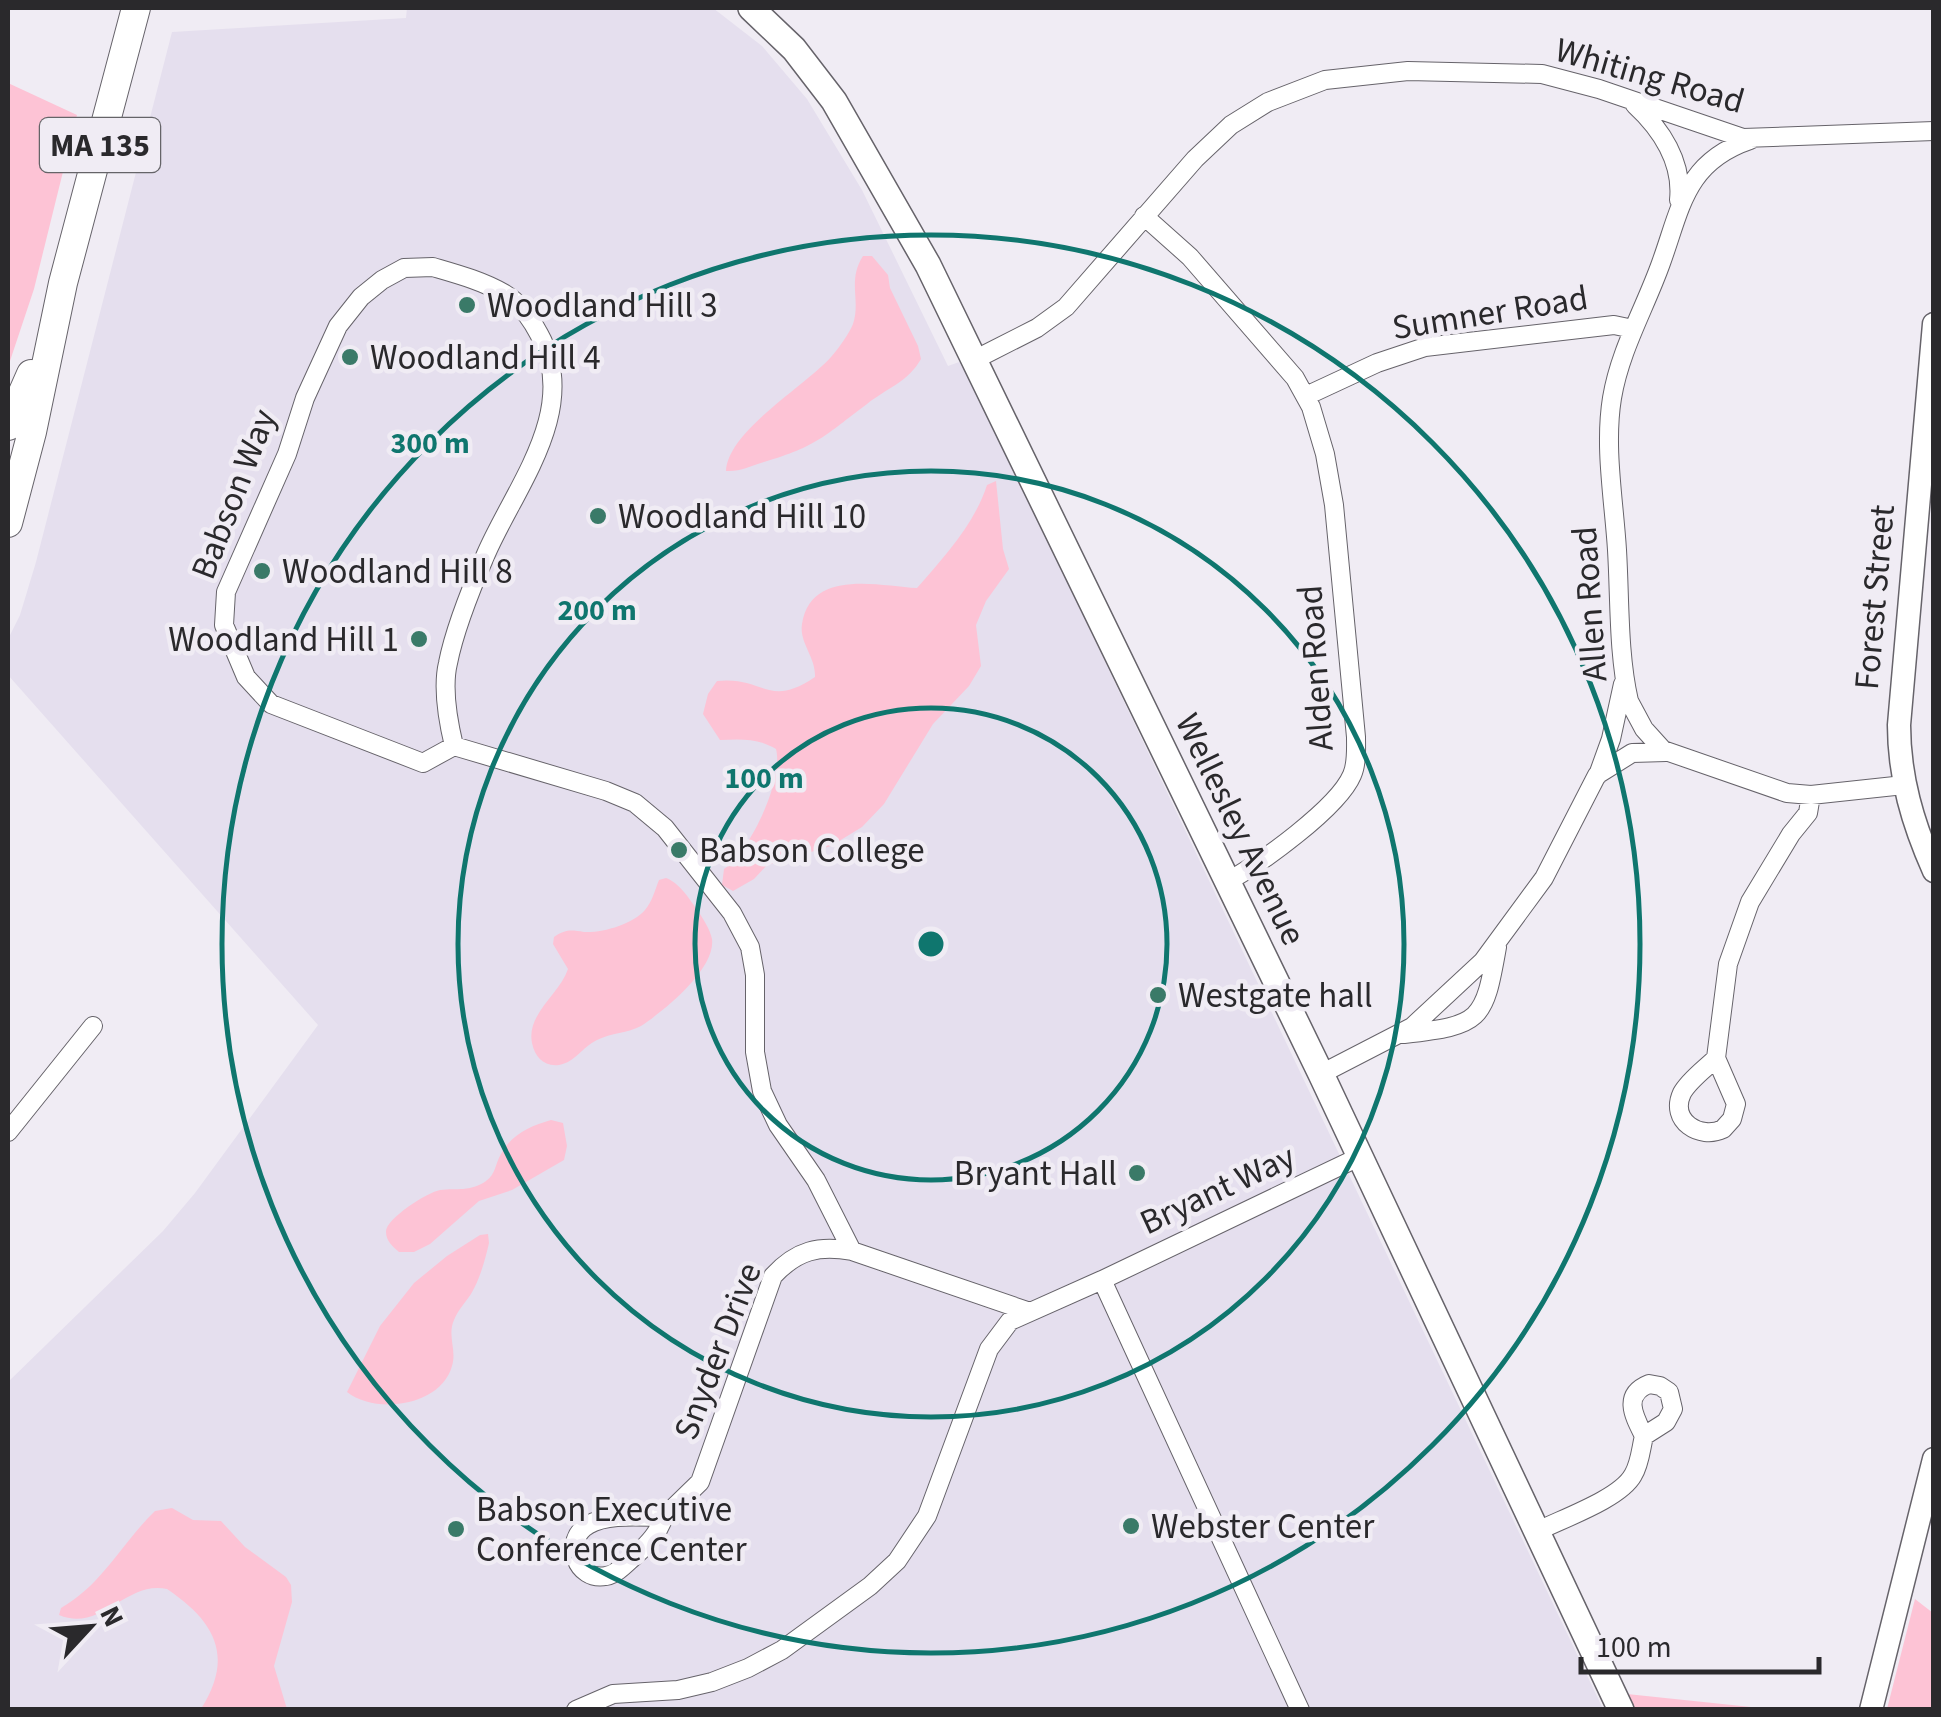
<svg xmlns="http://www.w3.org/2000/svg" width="1941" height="1717" font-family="'Source Sans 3',sans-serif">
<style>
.built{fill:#e5dfee}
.green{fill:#fdc3d5}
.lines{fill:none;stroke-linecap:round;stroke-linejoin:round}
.minor-casing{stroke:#66636a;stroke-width:20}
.tertiary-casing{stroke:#66636a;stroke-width:25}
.secondary-casing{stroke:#66636a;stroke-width:28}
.primary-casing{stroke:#66636a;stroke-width:30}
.minor{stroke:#fff;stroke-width:18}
.tertiary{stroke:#fff;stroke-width:22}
.secondary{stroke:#fff;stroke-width:25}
.primary{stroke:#fff;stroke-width:28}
.ring{fill:none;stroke:#0f766e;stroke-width:5}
.poi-dot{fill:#3a7a68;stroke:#f0ecf4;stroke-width:4}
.labels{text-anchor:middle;stroke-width:9;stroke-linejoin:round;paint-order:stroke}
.shield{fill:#f0ecf4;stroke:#656468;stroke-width:2.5}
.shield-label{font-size:32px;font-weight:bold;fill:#2a292c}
.street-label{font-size:35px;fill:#2a292c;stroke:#f0ecf4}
.poi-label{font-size:35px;fill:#2a292c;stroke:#f0ecf4;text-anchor:start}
.centre{fill:#0f766e;stroke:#f0ecf4;stroke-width:5}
.ring-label{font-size:30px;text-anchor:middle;font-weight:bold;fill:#0f766e;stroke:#f0ecf4;stroke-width:9;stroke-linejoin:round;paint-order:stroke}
</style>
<rect width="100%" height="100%" fill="#f0ecf4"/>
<path class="built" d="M407 8H713L762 46 807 99 862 190 948 366 962 361 1603 1709H8V1382L163 1231 195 1193 318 1025 8 675V639L20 615 36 562 172 32 406 18Z"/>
<path class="green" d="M8 83 77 115 34 289 8 367Z
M863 256H872L888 275 890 288 918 346 921 359C908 382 887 388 867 404 824 436 818 446 764 462 750 466 740 472 726 471 728 431 804 387 831 357 838 349 849 334 853 324 861 300 847 281 863 256Z
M996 481 1003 549 1009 569 986 601 976 625 981 666 969 686 933 724 884 804 862 827 831 846 767 865 754 879 733 891 722 885 724 869C750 852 784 779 776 749 758 738 740 739 720 740L703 714 708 694 717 681C764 676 768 709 815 677 816 657 799 643 802 624 811 568 879 586 917 588 944 557 974 525 987 485Z
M666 878C680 883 690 900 698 911 703 919 710 929 712 939 716 969 664 1011 641 1026 628 1033 611 1033 597 1040 582 1047 576 1062 559 1065 544 1067 535 1057 532 1043 526 1014 560 994 568 969L553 944 554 937C566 929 571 930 584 932 603 933 633 924 645 910 652 902 655 890 659 880Z
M551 1120 563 1123 567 1146 564 1160 512 1190 479 1201 430 1244 414 1252H399C393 1247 386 1241 386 1232 385 1219 428 1192 440 1190 457 1188 470 1192 486 1181 496 1174 495 1164 501 1154 512 1134 530 1126 551 1120Z
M488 1234 489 1243C485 1260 480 1279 471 1294 465 1303 458 1310 454 1320 447 1336 457 1350 452 1366 441 1406 376 1415 347 1392L380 1326 414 1283 447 1256 480 1235Z
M172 1508 193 1520 221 1521 245 1547 286 1577 291 1585 292 1602 274 1666 287 1709H201C234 1657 216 1622 167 1589 126 1580 101 1633 59 1615L61 1608C102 1585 122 1543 155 1511Z
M1915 1599 1933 1613V1709H1887Z
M1627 1694 1770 1709H1634Z"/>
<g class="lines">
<g class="minor-casing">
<path id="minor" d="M1635 105C1661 129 1683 162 1679 200
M1750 140C1685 162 1681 208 1661 263 1645 308 1620 350 1612 398 1604 447 1614 501 1617 550 1620 599 1618 653 1629 701L1644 729 1663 750 1787 793 1811 795 1904 785
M1144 216 1190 257 1295 378 1311 407 1325 454 1334 505 1356 737C1356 749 1357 764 1352 775 1338 808 1260 864 1228 881
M433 267C457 274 483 281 505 294 520 303 531 319 539 334 581 409 515 487 486 554 473 584 454 632 448 663 442 688 448 721 454 746L423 763 271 704 246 677 224 625 226 592 287 454 305 398 338 326 361 297 382 280 404 268Z
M976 359 1037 328 1066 307 1195 159 1231 125 1268 102 1325 80 1408 71 1542 74 1599 89 1743 138 1934 131
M1306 396 1377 363 1425 347 1614 325 1633 329
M454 746 606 791 635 803 665 828 732 913 750 947 755 975V1052L762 1091 778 1125 816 1180 852 1251 1030 1312
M1598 775 1611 739 1623 684
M1404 1034C1481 1025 1484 1022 1497 947
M1716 1058C1706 1068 1689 1080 1682 1093 1669 1121 1700 1140 1723 1129L1732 1119 1736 1104 1716 1058 1728 964 1750 902 1791 834 1808 813 1811 795
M1321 1074 1412 1027 1483 961 1544 878 1597 775 1632 753 1666 752
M8 1132 93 1026
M1102 1280 1359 1157
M1649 1384 1660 1386 1669 1392 1673 1409 1666 1422 1644 1436C1634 1416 1622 1395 1649 1384Z
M664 1517C658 1533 650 1542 637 1554 628 1561 618 1574 606 1576 576 1582 562 1540 588 1525 607 1513 642 1517 664 1517L700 1482 773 1276C797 1250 819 1245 852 1251
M1536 1532C1561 1519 1620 1499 1633 1475 1640 1464 1641 1448 1644 1436
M576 1710 613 1694 678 1690 712 1682 748 1668 782 1650 870 1586 897 1561 927 1516 989 1349 1010 1321 1102 1280 1300 1710"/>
</g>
<g class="tertiary-casing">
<path id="tertiary" d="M1934 324 1899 725C1899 777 1913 824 1934 871
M1871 1710 1934 1459"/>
</g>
<g class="secondary-casing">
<path id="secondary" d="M751 8 794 49 834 101 928 265 1321 1074 1621 1710"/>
</g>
<g class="primary-casing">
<path id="primary" d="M8 426 31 374
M8 523 32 432 63 283 136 8"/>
</g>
<use href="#minor" class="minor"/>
<use href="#tertiary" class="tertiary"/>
<use href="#secondary" class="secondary"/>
<use href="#primary" class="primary"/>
</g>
<g class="ring">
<circle cx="931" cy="944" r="236"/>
<circle cx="931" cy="944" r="473"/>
<circle cx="931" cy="944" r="709"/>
</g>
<g class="poi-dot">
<circle cx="467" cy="305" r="10"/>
<circle cx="350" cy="357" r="10"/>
<circle cx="598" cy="516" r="10"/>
<circle cx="262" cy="571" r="10"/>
<circle cx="419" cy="639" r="10"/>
<circle cx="679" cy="850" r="10"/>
<circle cx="1158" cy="995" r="10"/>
<circle cx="1137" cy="1173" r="10"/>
<circle cx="1131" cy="1526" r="10"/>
<circle cx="456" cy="1529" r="10"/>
</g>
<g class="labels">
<rect class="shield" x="40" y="118" width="120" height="54" rx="8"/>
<g class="shield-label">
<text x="100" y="156">MA 135</text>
</g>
<g class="street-label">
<text transform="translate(1650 75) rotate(16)" y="12">Whiting Road</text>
<text transform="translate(1490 312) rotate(-9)" y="12">Sumner Road</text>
<text transform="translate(233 494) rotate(-69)" y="12">Babson Way</text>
<text transform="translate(1874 597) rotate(-85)" y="12">Forest Street</text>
<text transform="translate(1589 604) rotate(-94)" y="12">Allen Road</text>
<text transform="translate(1315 668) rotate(-94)" y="12">Alden Road</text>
<text transform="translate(1241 829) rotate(64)" y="12">Wellesley Avenue</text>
<text transform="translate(1217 1189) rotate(-25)" y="12">Bryant Way</text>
<text transform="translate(717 1351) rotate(-69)" y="12">Snyder Drive</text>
</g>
<g class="poi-label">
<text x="487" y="317">Woodland Hill 3</text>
<text x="370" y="369">Woodland Hill 4</text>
<text x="618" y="528">Woodland Hill 10</text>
<text x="282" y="583">Woodland Hill 8</text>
<text x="399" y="651" text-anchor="end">Woodland Hill 1</text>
<text x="699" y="862">Babson College</text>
<text x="1178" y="1007">Westgate hall</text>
<text x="1117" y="1185" text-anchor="end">Bryant Hall</text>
<text x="476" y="1521">Babson Executive<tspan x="476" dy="40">Conference Center</tspan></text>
<text x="1151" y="1538">Webster Center</text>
</g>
</g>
<circle cx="931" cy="944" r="15" class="centre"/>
<g class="ring-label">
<text x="430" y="453">300 m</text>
<text x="597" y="620">200 m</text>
<text x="764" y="788">100 m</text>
</g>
<rect width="1941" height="1717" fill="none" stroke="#2a292c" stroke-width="20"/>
<g transform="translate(90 1627) rotate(64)" stroke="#f0ecf4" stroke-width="8" paint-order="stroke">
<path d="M0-8L18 38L0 25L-18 38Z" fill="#2a292c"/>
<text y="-15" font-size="28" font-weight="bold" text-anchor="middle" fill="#2a292c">N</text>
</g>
<path d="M1581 1657v15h238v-15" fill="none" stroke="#2a292c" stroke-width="5"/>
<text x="1596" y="1657" font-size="30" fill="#2a292c" stroke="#f0ecf4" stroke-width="8" paint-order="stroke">100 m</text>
</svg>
